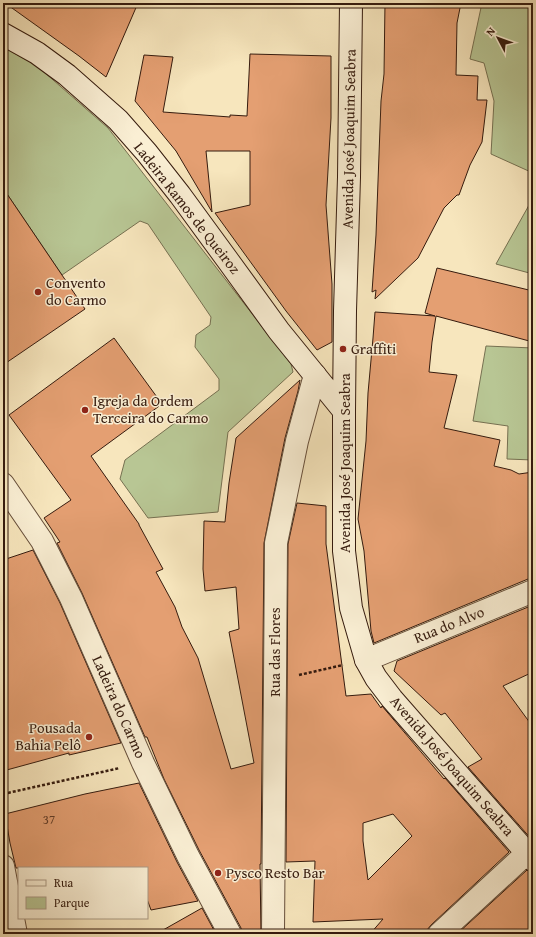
<svg xmlns="http://www.w3.org/2000/svg" width="536" height="937" font-family="'Gentium Book Plus',serif">
<style>
.green{fill:#b8c694;stroke:#767051}
.building{fill:#e49f72;stroke:#351b0e;fill-rule:evenodd}
.lines{fill:none;stroke-linecap:round;stroke-linejoin:round}
.minor-casing{stroke:#664e3a;stroke-width:24}
.secondary-casing{stroke:#351b0e;stroke-width:24}
.path{stroke:#351b0e;stroke-width:2.5;stroke-dasharray:3 2;stroke-linecap:butt}
.minor{stroke:#faefd4;stroke-width:22}
.secondary{stroke:#faefd4;stroke-width:22}
.poi-dot{fill:#8f2418;stroke:#faefd4;stroke-width:1.5}
.labels{text-anchor:middle;stroke-width:3;stroke-linejoin:round;paint-order:stroke}
.number-label{font-size:13px;fill:#613c27}
.street-label{font-size:15px;fill:#351b0e;stroke:#faefd4}
.poi-label{font-size:15px;fill:#351b0e;stroke:#faefd4;text-anchor:start}
</style>
<rect width="100%" height="100%" fill="#f7e6bd"/>
<filter id="stains"><feTurbulence type="fractalNoise" baseFrequency=".005" numOctaves="4"/><feColorMatrix values="0 0 0 0 .2 0 0 0 0 .09 0 0 0 0 .02 0 0 0 .5 -.17"/></filter>
<radialGradient id="worn" r=".72"><stop offset=".6" stop-color="#630" stop-opacity="0"/><stop offset="1" stop-color="#630" stop-opacity=".3"/></radialGradient>
<path class="green" d="M482 3H533V173L491 154 494 101 484 63 470 59Z
M3 47 36 65 108 128 291 364 293 372 228 432 218 512 148 518 120 479 125 460 219 390V379L195 347 196 335 210 325 211 317 148 224 140 221 62 275 3 188Z
M533 198V274L496 264Z
M486 346 533 348V460L507 459 508 426 473 421Z"/>
<path class="building" d="M5 3H138L106 77 79 56Z
M385 3H461L457 23 456 75 478 76 477 100H487L482 142 470 165 459 195H457L444 208 418 258 375 299 376 290 372 292 376 235 381 101 384 74Z
M250 54 331 56V118L326 205 332 284V342L317 350 286 311 215 213 250 205V151H206L212 212 176 151 135 101 144 55 173 57 163 112 230 117V115L247 116Z
M3 188 85 309 3 365Z
M437 268 533 291V342L436 316 432 342 429 372 457 375 444 428 500 440 494 466 511 470 519 474 533 472V579H528L374 643 371 631 364 551 358 519 366 441 368 393 373 338 375 312 435 316 425 313Z
M114 338 162 404 91 456 139 524V525L163 569 156 572 175 607 182 627 198 658 231 769 254 763 229 632 239 629 236 587 205 591 203 569 204 521 225 522 229 483 236 438 300 380 298 391 285 438 264 543 261 864H260L261 934H242L241 928 199 850 164 779 147 737H145L82 593 57 543 60 542 44 518 71 500 9 415Z
M297 503 326 506V544L346 696 371 694 381 708 382 706 444 779 445 778 509 852 431 925 427 930V934H370L383 919 313 922 315 861 286 862 288 544ZM393 814 412 836 368 880 363 841V823Z
M33 550 60 603 121 743 69 755V753L3 771V560Z
M533 605V672L503 686 533 727V841L468 767 482 759 445 713 441 715 394 671 397 661Z
M139 783 177 862 198 901 151 910 147 899V868H16L10 843 5 814 85 794Z
M527 870 529 872H533V934H457Z
M202 908 216 934H156Z"/>
<g class="lines">
<g class="minor-casing">
<path id="minor" d="M3 484 42 541 71 598 143 763 188 856 230 934
M366 660 533 591
M3 866 16 934
M273 934 275 681 276 543 297 441 315 375
M439 934 527 853"/>
</g>
<g class="secondary-casing">
<path id="secondary" d="M351 3 349 177 345 311 344 411V551L351 608 366 660 376 678 392 699 533 860
M3 34 37 53 67 75 118 120 147 153 180 195 229 262 279 331 344 411"/>
</g>
<path class="path" d="M299 675 343 665
M3 794 120 768"/>
<use href="#minor" class="minor"/>
<use href="#secondary" class="secondary"/>
</g>
<g class="poi-dot">
<circle cx="38" cy="292" r="4"/>
<circle cx="343" cy="349" r="4"/>
<circle cx="85" cy="410" r="4"/>
<circle cx="89" cy="737" r="4"/>
<circle cx="218" cy="873" r="4"/>
</g>
<g class="labels">
<g class="number-label">
<text x="49" y="824">37</text>
</g>
<g class="street-label">
<text transform="translate(349 139) rotate(-89)" y="5">Avenida José Joaquim Seabra</text>
<text transform="translate(187 208) rotate(52)" y="5">Ladeira Ramos de Queiroz</text>
<text transform="translate(345 463) rotate(-90)" y="5">Avenida José Joaquim Seabra</text>
<text transform="translate(449 625) rotate(-22)" y="5">Rua do Alvo</text>
<text transform="translate(275 652) rotate(-90)" y="5">Rua das Flores</text>
<text transform="translate(119 707) rotate(66)" y="5">Ladeira do Carmo</text>
<text transform="translate(452 766) rotate(49)" y="5">Avenida José Joaquim Seabra</text>
</g>
<g class="poi-label">
<text x="46" y="288">Convento<tspan x="46" dy="17">do Carmo</tspan></text>
<text x="351" y="354">Graffiti</text>
<text x="93" y="406">Igreja da Ordem<tspan x="93" dy="17">Terceira do Carmo</tspan></text>
<text x="81" y="733" text-anchor="end">Pousada<tspan x="81" dy="17">Bahia Pelô</tspan></text>
<text x="226" y="878">Pysco Resto Bar</text>
</g>
</g>
<rect width="536" height="937" fill="none" stroke="#f7e6bd" stroke-width="16"/>
<rect x="4" y="4" width="528" height="929" fill="none" stroke="#351b0e" stroke-width="2"/>
<rect x="8" y="8" width="520" height="921" fill="none" stroke="#351b0e"/>
<rect x="18" y="867" width="130" height="52" fill="#faefd4" stroke="#ab9a85"/>
<rect x="26" y="880" width="20" height="6" fill="#faefd4" stroke="#ab9a85"/>
<text x="54" y="887" font-size="12" fill="#351b0e">Rua</text>
<rect x="26" y="897" width="20" height="12" fill="#b8c694" stroke="#ab9a85"/>
<text x="54" y="907" font-size="12" fill="#351b0e">Parque</text>
<g transform="translate(498 38) rotate(311)" stroke="#faefd4" stroke-width="3" paint-order="stroke">
<path d="M0-3L7 15L0 10L-7 15Z" fill="#351b0e"/>
<text y="-6" font-size="11" font-weight="bold" text-anchor="middle" fill="#351b0e">N</text>
</g>
<rect width="100%" height="100%" filter="url(#stains)"/>
<rect width="100%" height="100%" fill="url(#worn)"/>
</svg>
